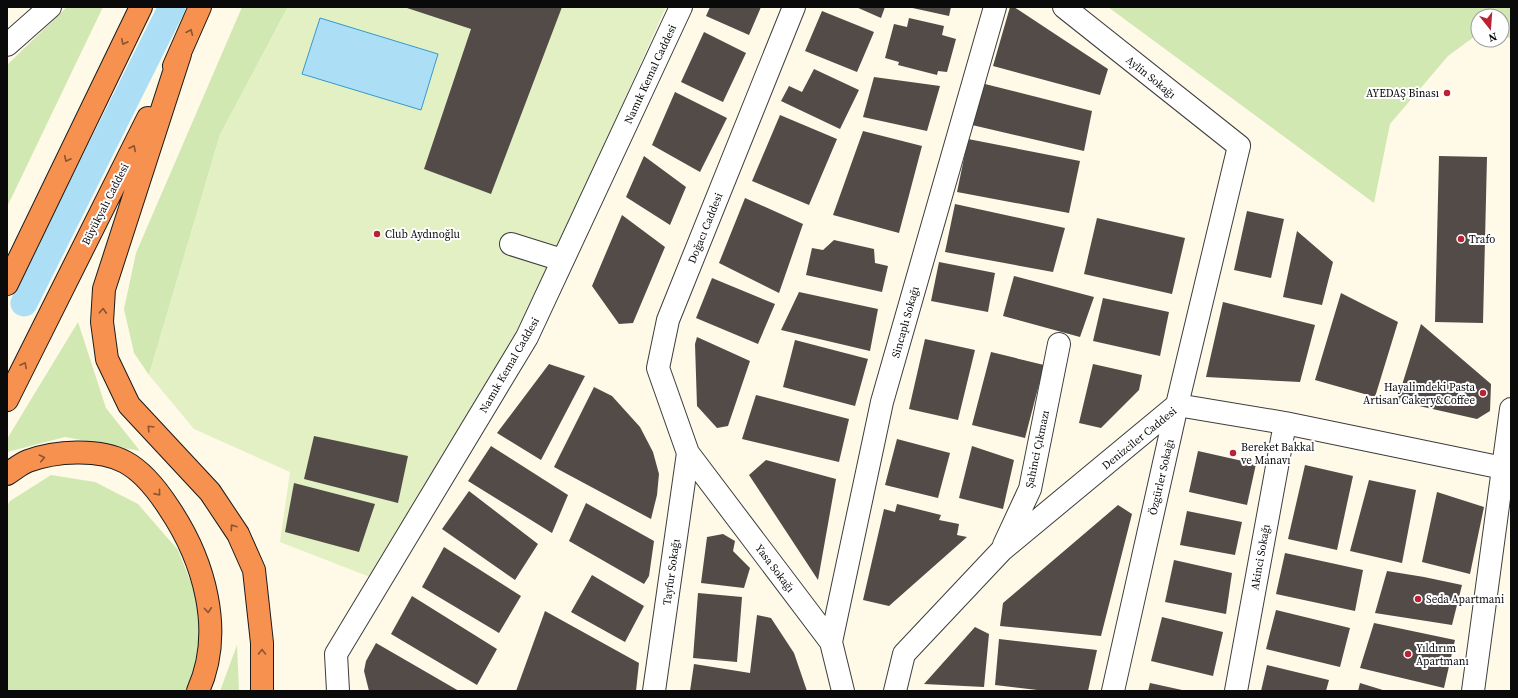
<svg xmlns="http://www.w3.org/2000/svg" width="1518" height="698" font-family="'Source Serif 4',serif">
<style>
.green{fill:#d2e8b2}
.pitch{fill:#e3f0c4}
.water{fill:#acdff6;stroke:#339ace}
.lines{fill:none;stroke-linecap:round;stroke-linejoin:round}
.canal{stroke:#acdff6;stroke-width:27}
.building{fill:#534b47}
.minor-casing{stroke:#3d3d3d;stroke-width:24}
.highway-casing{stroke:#1b1b1b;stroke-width:24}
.minor{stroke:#fff;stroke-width:22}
.highway{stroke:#f6914f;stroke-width:22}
.oneway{stroke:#8c5430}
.poi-dot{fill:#ba2333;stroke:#fff;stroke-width:1.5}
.labels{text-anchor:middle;stroke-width:4;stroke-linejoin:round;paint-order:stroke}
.street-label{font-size:11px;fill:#0a0a0a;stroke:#fff}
.poi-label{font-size:11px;fill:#0a0a0a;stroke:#fff;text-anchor:start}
</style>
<rect width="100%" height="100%" fill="#fff9e8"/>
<path class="green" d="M67 7H103L7 207V65Z
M242 7H288L220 135 149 375 134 353 124 309 136 253Z
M1108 7H1511V38L1502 37V16H1478V34L1448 56 1390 124 1374 203Z
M78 322 106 408 140 451 65 437 7 452V439Z
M51 475 95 482 138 504 178 550 201 608 203 656 186 691H7V506L10 501Z
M237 645 239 691H220Z"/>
<path class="pitch" d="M288 7H666L519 333 370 577 280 542 290 472 194 429 149 375 220 135Z"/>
<path class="water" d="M320 18 438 54 421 110 302 74Z"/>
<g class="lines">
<path class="canal" d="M24 303 172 7"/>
</g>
<path class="building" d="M404 7H562L491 194 424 169 471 29Z
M710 7H761L749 35 706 16Z
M856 7H885L881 18Z
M908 7H951L949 16Z
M1010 7H1014L1108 69 1100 95 993 66Z
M822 11 874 32 857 72 805 51Z
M909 18 944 26 942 35 956 39 947 72 938 71 937 75 898 65 899 62 885 58 894 24 907 27Z
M704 32 746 53 723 102 681 82Z
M814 69 859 90 840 129 781 101 789 86 802 92Z
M874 77 940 86 927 131 863 117Z
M985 84 1092 111 1084 151 972 125Z
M675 92 727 118 700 172 652 145Z
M780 115 837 139 809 205 752 181Z
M863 131 922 146 899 233 833 215Z
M968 139 1080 161 1069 213 957 192Z
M644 156 686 187 670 225 626 197Z
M1439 156 1487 157 1483 323 1435 322Z
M745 198 803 224 779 293 719 263Z
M955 204 1065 228 1053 272 945 252Z
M1247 211 1284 219 1271 278 1234 270Z
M622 215 665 247 633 323 619 324 592 286Z
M1097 218 1185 238 1172 294 1084 274Z
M1297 231 1333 262 1322 305 1283 297Z
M834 240 874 249 875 263 888 266 882 292 806 275 812 248 823 250Z
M939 262 995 273 988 312 931 301Z
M1014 276 1094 297 1080 337 1003 316Z
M712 278 775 304 758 344 696 318Z
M799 292 878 309 870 351 781 330Z
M1341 293 1398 322 1375 397 1315 380Z
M1103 298 1169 312 1160 356 1093 341Z
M1223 302 1315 325 1300 382 1206 377Z
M1421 324 1491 384 1490 411 1477 419 1397 401Z
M697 337 750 361 728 426 717 428 697 406 695 344Z
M925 339 975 350 958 420 909 409Z
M795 340 868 359 855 406 783 387Z
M991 352 1044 365 1025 438 972 425Z
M549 364 585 376 541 460 497 433Z
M1093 364 1142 375 1139 390 1101 428 1079 423Z
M594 387 612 396 640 427 653 452 659 474 657 495 651 519 554 467Z
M756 395 849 419 839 462 742 439Z
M314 436 408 456 398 503 304 479Z
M897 439 950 453 938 498 885 485Z
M491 446 568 495 552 533 468 481Z
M972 446 1014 460 1003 509 959 498Z
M1198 451 1256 464 1247 505 1189 492Z
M766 460 836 479 818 580 749 475Z
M1305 465 1353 476 1337 550 1288 539Z
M1369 480 1416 490 1402 563 1350 551Z
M294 483 375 504 359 552 285 532Z
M469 491 538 544 515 580 442 529Z
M1437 492 1484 507 1470 574 1422 562Z
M586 503 654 541 649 576 644 584 569 541Z
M897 504 941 515 939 520 959 524 957 535 967 537 889 606 863 600 884 509 895 512Z
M1118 505 1132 514 1101 636 1000 626 1003 603Z
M1187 511 1242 522 1235 555 1180 545Z
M723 534 735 541 733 551 750 568 744 588 701 583 707 537Z
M444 547 521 596 499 633 422 587Z
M1285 553 1363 570 1355 611 1276 594Z
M1174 560 1232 573 1226 614 1165 602Z
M1387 571 1424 577 1462 585 1452 625 1375 613Z
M592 575 644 606 625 642 571 612Z
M698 593 742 597 737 662 693 658Z
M412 596 497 649 477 685 391 634Z
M1276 610 1350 628 1340 667 1266 649Z
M545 611 639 663 636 691H516Z
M757 615 771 618 794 653 807 691H690L694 664 750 673Z
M1162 617 1223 632 1213 676 1151 661Z
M1374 623 1455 640 1444 688 1360 668Z
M975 627 989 634 984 687 924 684Z
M999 639 1097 650 1088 691H1046L995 685Z
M376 643 459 691H369L364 671 366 661Z
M1267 665 1329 680 1326 691H1261Z
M1150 683 1182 690V691H1148Z
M1360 683 1386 691H1358Z"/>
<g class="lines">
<g class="minor-casing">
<path id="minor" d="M794 7 668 320 658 368 688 453 831 642 843 691
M1064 7 1239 146 1177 405 1113 691
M7 45 50 7
M511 244 562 260
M1004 545 1030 489 1059 344
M831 642 882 402 995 7
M338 691 336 654 527 337 681 7
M654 691 688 453
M895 691 904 654 1002 550 1177 405 1285 423 1503 468
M1236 691 1285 423
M1473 691 1511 409"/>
</g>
<g class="highway-casing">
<path id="highway" d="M180 54 104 289 102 322 107 359 129 405 210 492 238 534 254 570 262 643V691
M174 66 200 7
M7 284 141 7
M7 400 148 118
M7 474C14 470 20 464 28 461 55 451 99 448 125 462 144 472 158 491 169 508 204 560 225 631 198 691"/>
</g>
<use href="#minor" class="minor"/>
<use href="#highway" class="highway"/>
</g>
<defs><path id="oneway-chevron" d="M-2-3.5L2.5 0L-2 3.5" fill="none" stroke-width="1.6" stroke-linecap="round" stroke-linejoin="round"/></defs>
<g class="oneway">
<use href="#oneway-chevron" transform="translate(190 32) rotate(-67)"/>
<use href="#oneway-chevron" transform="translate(124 42) rotate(116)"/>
<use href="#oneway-chevron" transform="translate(133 148) rotate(-63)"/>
<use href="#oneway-chevron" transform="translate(67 159) rotate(116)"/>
<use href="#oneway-chevron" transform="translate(103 311) rotate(-87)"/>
<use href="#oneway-chevron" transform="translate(24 365) rotate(-63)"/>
<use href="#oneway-chevron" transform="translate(150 428) rotate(-134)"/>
<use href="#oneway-chevron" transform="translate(42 458) rotate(-13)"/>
<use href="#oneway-chevron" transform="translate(158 493) rotate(51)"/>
<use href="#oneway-chevron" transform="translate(233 527) rotate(-124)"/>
<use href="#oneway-chevron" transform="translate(208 610) rotate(86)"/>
<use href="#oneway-chevron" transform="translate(262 652) rotate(-90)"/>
</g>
<g class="poi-dot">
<circle cx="1447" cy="93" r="4"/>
<circle cx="377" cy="234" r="4"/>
<circle cx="1461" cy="239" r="4"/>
<circle cx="1483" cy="393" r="4"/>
<circle cx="1233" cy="453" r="4"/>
<circle cx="1418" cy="599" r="4"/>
<circle cx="1408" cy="654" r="4"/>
</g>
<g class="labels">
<g class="street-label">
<text transform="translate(650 74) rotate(-65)" y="4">Namık Kemal Caddesi</text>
<text transform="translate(1151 77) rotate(39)" y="4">Aylin Sokağı</text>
<text transform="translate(105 204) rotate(-63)" y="4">Büyükyalı Caddesi</text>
<text transform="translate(705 228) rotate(-68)" y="4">Doğacı Caddesi</text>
<text transform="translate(905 322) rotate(-74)" y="4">Sincaplı Sokağı</text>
<text transform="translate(509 365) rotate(-60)" y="4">Namık Kemal Caddesi</text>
<text transform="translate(1139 438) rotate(-39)" y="4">Denizciler Caddesi</text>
<text transform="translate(1037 449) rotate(-78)" y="4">Şahinci Çıkmazı</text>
<text transform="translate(1161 477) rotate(-77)" y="4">Özgürler Sokağı</text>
<text transform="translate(1260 557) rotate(-80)" y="4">Akinci Sokağı</text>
<text transform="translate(775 568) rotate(53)" y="4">Yasa Sokağı</text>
<text transform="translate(671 572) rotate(-82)" y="4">Tayfur Sokağı</text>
</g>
<g class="poi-label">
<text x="1439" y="97" text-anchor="end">AYEDAŞ Binası</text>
<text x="385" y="238">Club Aydınoğlu</text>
<text x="1469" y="243">Trafo</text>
<text x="1475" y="391" text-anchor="end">Hayalimdeki Pasta<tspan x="1475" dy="13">Artisan Cakery&amp;Coffee</tspan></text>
<text x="1241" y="451">Bereket Bakkal<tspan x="1241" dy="13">ve Manavı</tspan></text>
<text x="1426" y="603">Seda Apartmani</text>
<text x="1416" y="652">Yıldırım<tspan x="1416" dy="13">Apartmanı</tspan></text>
</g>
</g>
<rect width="1518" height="698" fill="none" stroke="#0a0a0a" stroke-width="16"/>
<g transform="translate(1490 28) rotate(163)"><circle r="19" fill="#ffffff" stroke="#9d9d9d"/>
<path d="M0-3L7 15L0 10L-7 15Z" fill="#ba2333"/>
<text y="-6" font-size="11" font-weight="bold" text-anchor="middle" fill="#0a0a0a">N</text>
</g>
</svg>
